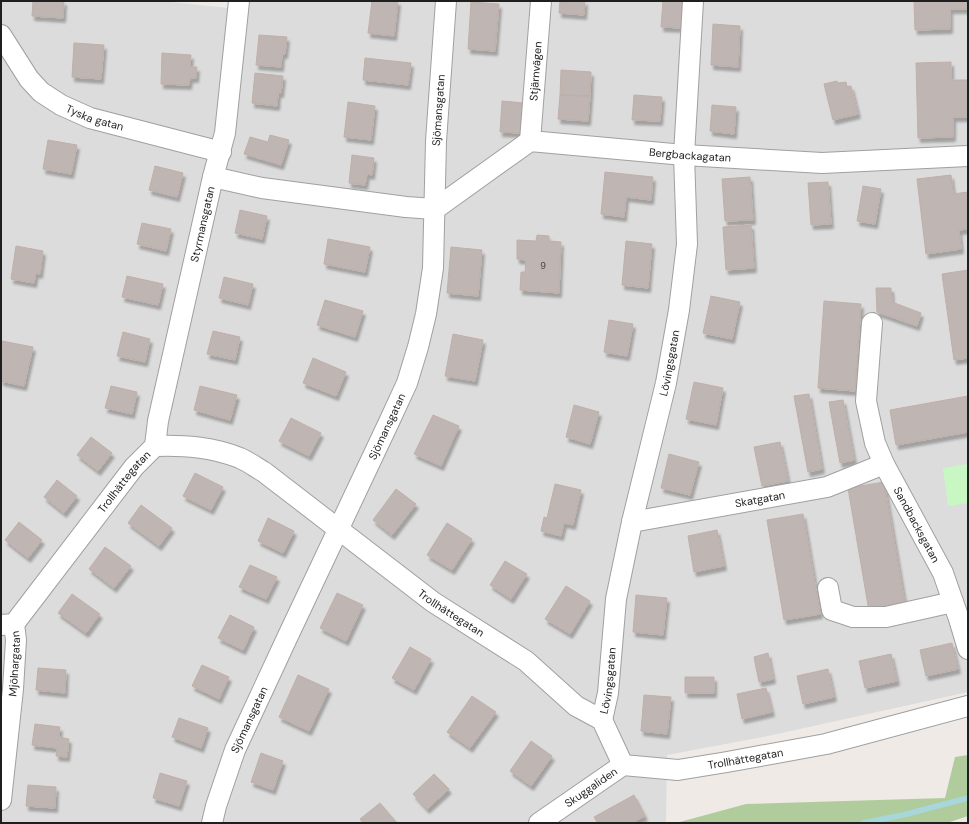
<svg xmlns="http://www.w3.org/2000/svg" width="969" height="824" font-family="'DM Sans',sans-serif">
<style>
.residential{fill:#dddcdc}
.forest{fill:#b1cc9c}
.park{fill:#c8f7c4}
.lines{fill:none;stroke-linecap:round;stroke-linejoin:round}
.stream{stroke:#a8d7db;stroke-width:5.5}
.building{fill:#bfb5b2;stroke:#c0afa8;filter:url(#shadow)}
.minor-casing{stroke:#a0a0a0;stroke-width:22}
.minor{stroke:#fff;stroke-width:20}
.labels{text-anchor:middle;stroke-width:4;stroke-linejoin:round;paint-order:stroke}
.number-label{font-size:9px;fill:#474444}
.street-label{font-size:11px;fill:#1f1f1f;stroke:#fff}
</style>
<defs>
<filter id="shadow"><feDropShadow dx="2.5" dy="4.5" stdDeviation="1" flood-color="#0004"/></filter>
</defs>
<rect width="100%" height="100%" fill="#efeae5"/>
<path class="residential" d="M1 1H162L238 9 239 1H968V692L768 736 667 755 666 823H1Z"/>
<path class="forest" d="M968 755V816L947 823H676L746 804 945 798 955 757Z"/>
<path class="park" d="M968 464V503L948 506 943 468Z"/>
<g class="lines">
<path class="stream" d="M863 823 903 815 968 798"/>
</g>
<path class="building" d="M33 1H64L63 18 32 16Z
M372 1H398L394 36 368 33Z
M560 1H585L584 15 559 13Z
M663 1H685L683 28 661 27Z
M914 1H968V9H950V29L915 30Z
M471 2 499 4 495 51 468 49Z
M713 24 740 26 738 67 711 65Z
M259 35 287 37 285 54H282L281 67 256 65Z
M74 43 104 45 101 79 72 77Z
M162 53 191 55 190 67H197L196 78H190L189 85 161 84Z
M365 58 411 63 408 85 363 80Z
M951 62V80H968V117H953V137L918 138 916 63Z
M561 70 591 72 590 96 560 95Z
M255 73 283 76 281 93H278L277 106 252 103Z
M837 81 838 83 846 82 847 87 851 86 858 114 833 120 824 84Z
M560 95 590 96 588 121 558 119Z
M634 95 662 97 660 121 632 120Z
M502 101 524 103 522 133 500 132Z
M348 102 375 106 371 140 344 137Z
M712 105 736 107 734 134 710 131Z
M270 135 289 140 281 165 244 154 250 137 268 142Z
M48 140 77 145 71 174 43 169Z
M352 155 374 158 372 175 367 174 365 185 349 183Z
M155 166 183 173 177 197 149 190Z
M605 172 653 177 651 200 626 197 624 217 601 214Z
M951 175 953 194 968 192V229L959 230 961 249 926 254 917 179Z
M750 177 753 220 725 221 722 179Z
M828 182 831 224 811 225 808 183Z
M863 186 881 189 875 224 857 221Z
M240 210 267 216 262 239 235 233Z
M142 223 171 229 166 251 137 244Z
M751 225 754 268 726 270 723 227Z
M537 235 549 236V241L561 242 559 293 520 290 521 272H525L526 260 517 259V240L536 241Z
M328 239 370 247 365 272 324 264Z
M626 241 652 244 648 288 622 285Z
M16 246 43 251 40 274 36 273 34 283 11 279Z
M451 247 482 250 478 296 447 293Z
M968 270V358L954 360 942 274Z
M127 276 163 284 158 305 122 297Z
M224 277 253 284 248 305 219 298Z
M876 288H891L892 302 921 313 917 326 877 312Z
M711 296 740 302 732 339 703 333Z
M325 300 363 311 355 337 317 325Z
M824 301 861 304 855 391 818 388Z
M609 320 633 324 627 356 604 352Z
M213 331 240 337 235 360 207 354Z
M123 332 150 339 145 362 117 356Z
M453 334 483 340 475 381 445 376Z
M2 341 33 347 24 386 1 381V347Z
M313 358 346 372 336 396 303 383Z
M694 382 723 388 716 425 686 419Z
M111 386 137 392 132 414 105 408Z
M200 386 237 395 230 420 194 410Z
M809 394 822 469 808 472 794 396Z
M968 396V432L896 445 890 410Z
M843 400 854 460 840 463 829 402Z
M574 405 599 412 590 444 566 437Z
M433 415 459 426 441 466 414 454Z
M291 418 321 433 309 456 279 441Z
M91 437 112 453 98 471 77 455Z
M780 442 788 481 762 486 754 447Z
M669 454 699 462 690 495 661 488Z
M195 473 223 487 211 510 183 496Z
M57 480 77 496 64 513 44 497Z
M884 482 905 605 869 611 848 488Z
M555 484 581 490 573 525 564 523 561 536 541 531 544 517 547 518Z
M396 489 416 504 392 535 373 520Z
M141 505 172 528 159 546 128 523Z
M803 514 820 614 784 620 767 520Z
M268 518 294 531 283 553 258 541Z
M19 522 42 540 28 558 5 540Z
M447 523 472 539 452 570 427 555Z
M717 530 724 566 694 572 688 536Z
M105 547 131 566 114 588 89 569Z
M505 561 527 574 511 599 490 585Z
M250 565 277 577 266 599 239 587Z
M566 586 590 601 570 634 545 619Z
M337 593 363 605 346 641 320 628Z
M72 594 100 614 86 633 58 613Z
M636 595 667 598 663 635 633 632Z
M230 615 254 627 243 650 218 638Z
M952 643 958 669 926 676 920 650Z
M410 647 431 659 414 690 392 678Z
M768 653 773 679 759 682 754 657Z
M891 654 897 681 865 688 859 661Z
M202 665 229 677 219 699 192 686Z
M38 668 66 670 65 693 36 690Z
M828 669 834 697 803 704 797 676Z
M298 675 329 689 309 731 279 717Z
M685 677H714V693H685Z
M766 688 772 712 742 719 737 694Z
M644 695 671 697 667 734 641 731Z
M472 696 496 712 470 748 447 732Z
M179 718 208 728 201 748 172 737Z
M35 724 60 727 59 737 69 739 67 757 56 756 57 748 32 745Z
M531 741 552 756 531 786 510 771Z
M261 753 283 761 273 790 251 782Z
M160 773 187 781 179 806 153 798Z
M434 774 449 789 427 809 413 794Z
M28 785 56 787 55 808 26 806Z
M634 795 645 816 632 823H598L594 817Z
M380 803 397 823H363L360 819Z"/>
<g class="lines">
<g class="minor-casing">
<g id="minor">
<path id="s1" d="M1 35 29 79 41 92 61 105 90 118 221 152"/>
<path id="s2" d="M530 141 541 1"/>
<path id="s3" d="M213 177 262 188 406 207 435 209 530 141 684 155 822 163 968 156"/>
<path id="s4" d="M872 323 866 401 875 443 884 464 943 573 959 619 968 649"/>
<path id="s5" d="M155 446 158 421 213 177 225 133 239 1"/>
<path id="s6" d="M632 522 827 487 884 464"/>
<path d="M828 588 832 610 853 617H886L953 602"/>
<path id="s7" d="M1 625 14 624 134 467 155 446C185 445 212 447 240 458 249 462 257 468 264 472L433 602 526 661 576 706 602 720 623 765 678 770 727 762 826 744 968 706"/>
<path id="s8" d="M602 720 608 693 616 599 632 522 666 383 679 310 687 244 684 155 693 1"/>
<path id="s9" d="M1 800 13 689 16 640 14 624"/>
<path id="s10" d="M212 823 216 806 235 750 287 638 389 422 407 383 418 347 426 314 433 268 436 141 446 1"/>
<path id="s11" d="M539 823 623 765"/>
</g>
</g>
<use href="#minor" class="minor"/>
</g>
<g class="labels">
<g class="number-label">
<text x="543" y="269">9</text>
</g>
<g class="street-label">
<text dy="4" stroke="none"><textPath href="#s2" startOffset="70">Stjärnvägen</textPath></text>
<text dy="4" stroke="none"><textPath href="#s10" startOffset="758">Sjömansgatan</textPath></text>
<text dy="4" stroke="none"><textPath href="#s1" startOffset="130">Tyska gatan</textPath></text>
<text dy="4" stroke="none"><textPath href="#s3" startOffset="502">Bergbackagatan</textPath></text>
<text dy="4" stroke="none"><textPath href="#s5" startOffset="227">Styrmansgatan</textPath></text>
<text dy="4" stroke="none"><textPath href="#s8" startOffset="364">Lövingsgatan</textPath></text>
<text dy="4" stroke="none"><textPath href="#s10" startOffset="434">Sjömansgatan</textPath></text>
<text dy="4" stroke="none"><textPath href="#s7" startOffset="193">Trollhättegatan</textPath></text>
<text dy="4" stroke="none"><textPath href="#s6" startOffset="130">Skatgatan</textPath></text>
<text dy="4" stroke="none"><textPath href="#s4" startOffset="213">Sandbacksgatan</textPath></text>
<text dy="4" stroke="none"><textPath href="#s7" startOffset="589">Trollhättegatan</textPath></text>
<text dy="4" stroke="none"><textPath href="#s9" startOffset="137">Mjölnargatan</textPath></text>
<text dy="4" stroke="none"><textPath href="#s8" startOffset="40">Lövingsgatan</textPath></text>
<text dy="4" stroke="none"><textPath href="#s10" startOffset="110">Sjömansgatan</textPath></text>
<text dy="4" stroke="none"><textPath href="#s7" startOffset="948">Trollhättegatan</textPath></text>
<text dy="4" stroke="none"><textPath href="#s11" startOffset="63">Skuggaliden</textPath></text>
</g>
</g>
<rect width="969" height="824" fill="none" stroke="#1f1f1f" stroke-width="4"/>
</svg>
